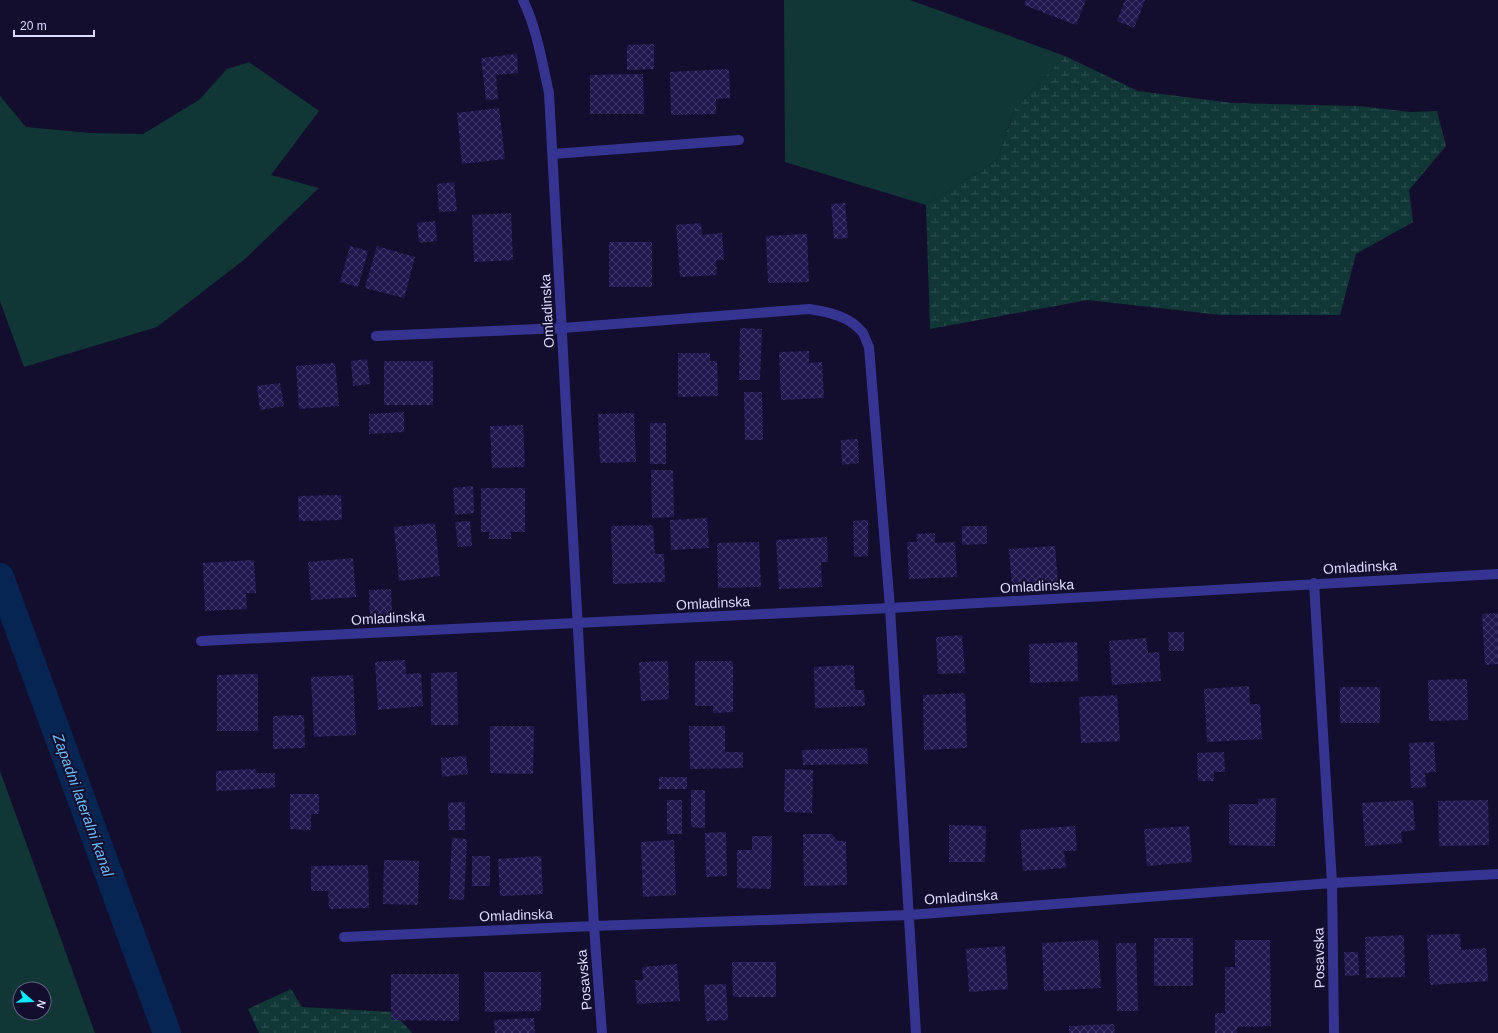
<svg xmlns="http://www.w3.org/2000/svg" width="1498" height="1033" font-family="Helvetica,sans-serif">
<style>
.grass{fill:#103735;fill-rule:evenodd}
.wetland{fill:url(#wetland-marsh)}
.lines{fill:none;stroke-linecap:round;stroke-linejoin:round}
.canal{stroke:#072553;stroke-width:28}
.building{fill:url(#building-cross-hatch)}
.minor{stroke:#353490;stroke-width:10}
.labels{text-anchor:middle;stroke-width:4;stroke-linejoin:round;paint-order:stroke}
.street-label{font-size:14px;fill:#dddaff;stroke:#130e2d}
.water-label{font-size:15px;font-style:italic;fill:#68bdff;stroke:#130e2d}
</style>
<defs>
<pattern id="wetland-marsh" width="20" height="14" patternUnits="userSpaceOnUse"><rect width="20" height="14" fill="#103735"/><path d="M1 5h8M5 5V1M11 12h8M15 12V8" fill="none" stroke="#325353"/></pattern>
<pattern id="building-cross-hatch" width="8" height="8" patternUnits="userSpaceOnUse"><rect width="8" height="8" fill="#221850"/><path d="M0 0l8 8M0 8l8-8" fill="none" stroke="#42396a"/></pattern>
</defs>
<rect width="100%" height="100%" fill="#130e2d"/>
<path class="grass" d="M784 0H910L1065 56 1015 108 997 160 926 205 785 162Z
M249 62 319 111 271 175 319 188 245 259 157 327 24 367 0 301V96L26 127 90 133 143 134 199 100 227 69Z
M0 771 95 1033H0ZM20 989H44V1013H20Z"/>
<path class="wetland" d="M1065 56 1138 91 1232 103 1358 106 1411 112 1437 111 1446 146 1409 190 1413 222 1356 254 1340 315H1221L1088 300 930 329 926 205 997 160 1015 108Z
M291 989 302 1007 393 1012 412 1033H259L248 1009Z"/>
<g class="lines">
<path class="canal" d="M0 577 167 1033"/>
</g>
<path class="building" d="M1026 0H1086L1076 25 1024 5Z
M1125 0H1145L1134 28 1117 21Z
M654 44V69L627 70V45Z
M517 54 518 73 496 75 498 99 486 100 481 58Z
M729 69 730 98 716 99V114L671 115 670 72Z
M643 74 644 114H590V75Z
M499 108 505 159 462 164 457 113Z
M454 182 457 211 439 212 437 184Z
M845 203 848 238 834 239 831 204Z
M511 213 513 260 474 262 472 215Z
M435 221 437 241 419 243 417 223Z
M701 223 702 235 722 233 724 260H716L717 275 680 277 676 225Z
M807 234 809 282 768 283 766 236Z
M609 242H652V287H609Z
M350 246 368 251 358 287 340 282Z
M377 246 415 257 404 298 365 288Z
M740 328 762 329 760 380H739Z
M809 351V363L822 362 824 398 781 400 779 352Z
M678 353H710V361H717L718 396 678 397Z
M367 359 370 384 353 386 351 361Z
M384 361H433V405H384Z
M335 363 339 406 299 409 296 366Z
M280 383 284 406 260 410 257 386Z
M744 392H762L763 440H745Z
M404 412V432L369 434V414Z
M634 413 636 462 600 463 598 414Z
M650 423H666V464H650Z
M523 425 525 467 492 468 490 426Z
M858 439 859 463 842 465 841 440Z
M651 470H673L674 517 652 518Z
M473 486 474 513 455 515 453 488Z
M481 488H525V532H511V539H489V532H481Z
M341 495 342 520 299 521 298 496Z
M707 518 709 548 671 550 670 520Z
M868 520V556L854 557 853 521Z
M470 521 472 546 458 547 455 522Z
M435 523 440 576 399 581 394 527Z
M653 525 655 554H664L665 582 613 584 611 526Z
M962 526H987V544L962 545Z
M935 533V543L955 542 957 577 909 579 907 542H917L916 534Z
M827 537 828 562H821L822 587 779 589 776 540Z
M759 542 761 587 718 588 717 543Z
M1055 546 1058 582 1012 586 1009 549Z
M353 558 356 597 311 600 308 562Z
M254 560 256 593H246L247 609 205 611 203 563Z
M391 589 392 616 370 618 369 590Z
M1498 613V664L1485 665 1482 614Z
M1168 632H1184V651H1169Z
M962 635 965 673 938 674 936 637Z
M1146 638 1148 653 1159 652 1161 681 1112 685 1109 641Z
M1077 642 1078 681 1030 683 1029 644Z
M405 660 406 674 421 673 423 706 378 710 375 662Z
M668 661 669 699 641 701 639 662Z
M695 661H733V712L713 713V706H695Z
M854 665 855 690H864L865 706 815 708 814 667Z
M457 672 458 725H431V673Z
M258 674V731H217V675Z
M353 675 356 735 314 737 311 677Z
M1467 679 1468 720 1429 721 1428 680Z
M1249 686 1250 704H1260L1262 739 1207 742 1204 689Z
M1340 687H1380V723H1340Z
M965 693 967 748 924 750 923 695Z
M1117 695 1120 741 1081 743 1079 697Z
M304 715 305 748 273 749V716Z
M490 726H534L533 774 490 773Z
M689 726H725V752H743V768L690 769Z
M1434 742 1436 772 1425 773 1426 787 1411 788 1409 743Z
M867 748 868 764 803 765 802 750Z
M1224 752 1225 772H1214V781H1198L1197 753Z
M466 756 468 774 442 777 441 758Z
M256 769V773H275V788L216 791V771Z
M785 769 813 770 812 813 784 812Z
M659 777H687V789H659Z
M691 790H705V828L691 827Z
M290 794H319V814H311V830L290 829Z
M1276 798 1275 846 1229 845V804H1258V799Z
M667 800H682V834H667Z
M1413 800 1415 830 1401 832 1402 843 1365 846 1362 803Z
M1488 800 1489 845 1439 846 1438 801Z
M465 802V830H449L448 803Z
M949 825 986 826 985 862H949Z
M1075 826 1077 851H1064L1066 868 1023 871 1020 830Z
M1189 826 1192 862 1147 866 1144 829Z
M726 832 727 876 706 877 705 833Z
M803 834H832L837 841H846L847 885 804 886Z
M752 836H772L771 889 737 888V850H752Z
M452 838 467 839 464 900 449 899Z
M674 840 676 895 643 897 641 842Z
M472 856H490V886H472Z
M541 856 543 894 500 896 498 859Z
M384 860 419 861 418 905 383 904Z
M368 865 369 908 329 909 328 891H311V866Z
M1460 934 1461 950 1486 948 1488 981 1430 985 1427 935Z
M1404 935 1405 977 1366 978 1365 937Z
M1154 938H1193V986H1154Z
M1098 940 1101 988 1044 991 1042 943Z
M1235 940H1270L1271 1026 1237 1027V1033H1215V1013H1225V967H1235Z
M1116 943H1136L1138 1011H1117Z
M1005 946 1008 989 969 992 966 949Z
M1344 952H1358L1359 975 1345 976Z
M732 962H776V997H733Z
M677 964 680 1001 637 1004 635 980H643L642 967Z
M484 972H541V1011L485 1012Z
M391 974H459V1021L391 1020Z
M726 984 728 1020 706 1021 704 985Z
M534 1018 535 1033H495L494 1020Z
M1114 1024 1115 1033H1069V1026Z"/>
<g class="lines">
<path class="minor" d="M523 0C537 29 542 62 549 93L594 926 602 1033
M553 154 739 140
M376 336 563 328 809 309C828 312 850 316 863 333 865 337 867 343 869 347L890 608 916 1033
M1314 583 1332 883 1334 1033
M201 641 890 608 1498 574
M344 937 594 926 909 915 1332 883 1498 874"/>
</g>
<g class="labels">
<g class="street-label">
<text transform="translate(547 311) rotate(-93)" y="5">Omladinska</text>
<text transform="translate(1360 567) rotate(-3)" y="5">Omladinska</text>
<text transform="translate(1037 586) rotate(-3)" y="5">Omladinska</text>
<text transform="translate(713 603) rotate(-3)" y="5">Omladinska</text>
<text transform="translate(388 618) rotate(-3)" y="5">Omladinska</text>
<text transform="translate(961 897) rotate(-4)" y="5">Omladinska</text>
<text transform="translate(516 915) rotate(-2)" y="5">Omladinska</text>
<text transform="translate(1319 958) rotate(-91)" y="5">Posavska</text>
<text transform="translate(584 980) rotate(-95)" y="5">Posavska</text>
</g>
<g class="water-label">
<text transform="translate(83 805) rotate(70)" y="5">Zapadni lateralni kanal</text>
</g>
</g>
<g transform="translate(32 1001) rotate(109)"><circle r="19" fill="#130e2d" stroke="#646081"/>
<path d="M0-3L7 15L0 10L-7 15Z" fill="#06edff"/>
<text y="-6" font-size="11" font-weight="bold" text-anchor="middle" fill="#dddaff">N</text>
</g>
<path d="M14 30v6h80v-6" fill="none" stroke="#dddaff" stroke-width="2"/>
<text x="20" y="30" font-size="12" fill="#dddaff" stroke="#130e2d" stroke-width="3" paint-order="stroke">20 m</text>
</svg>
